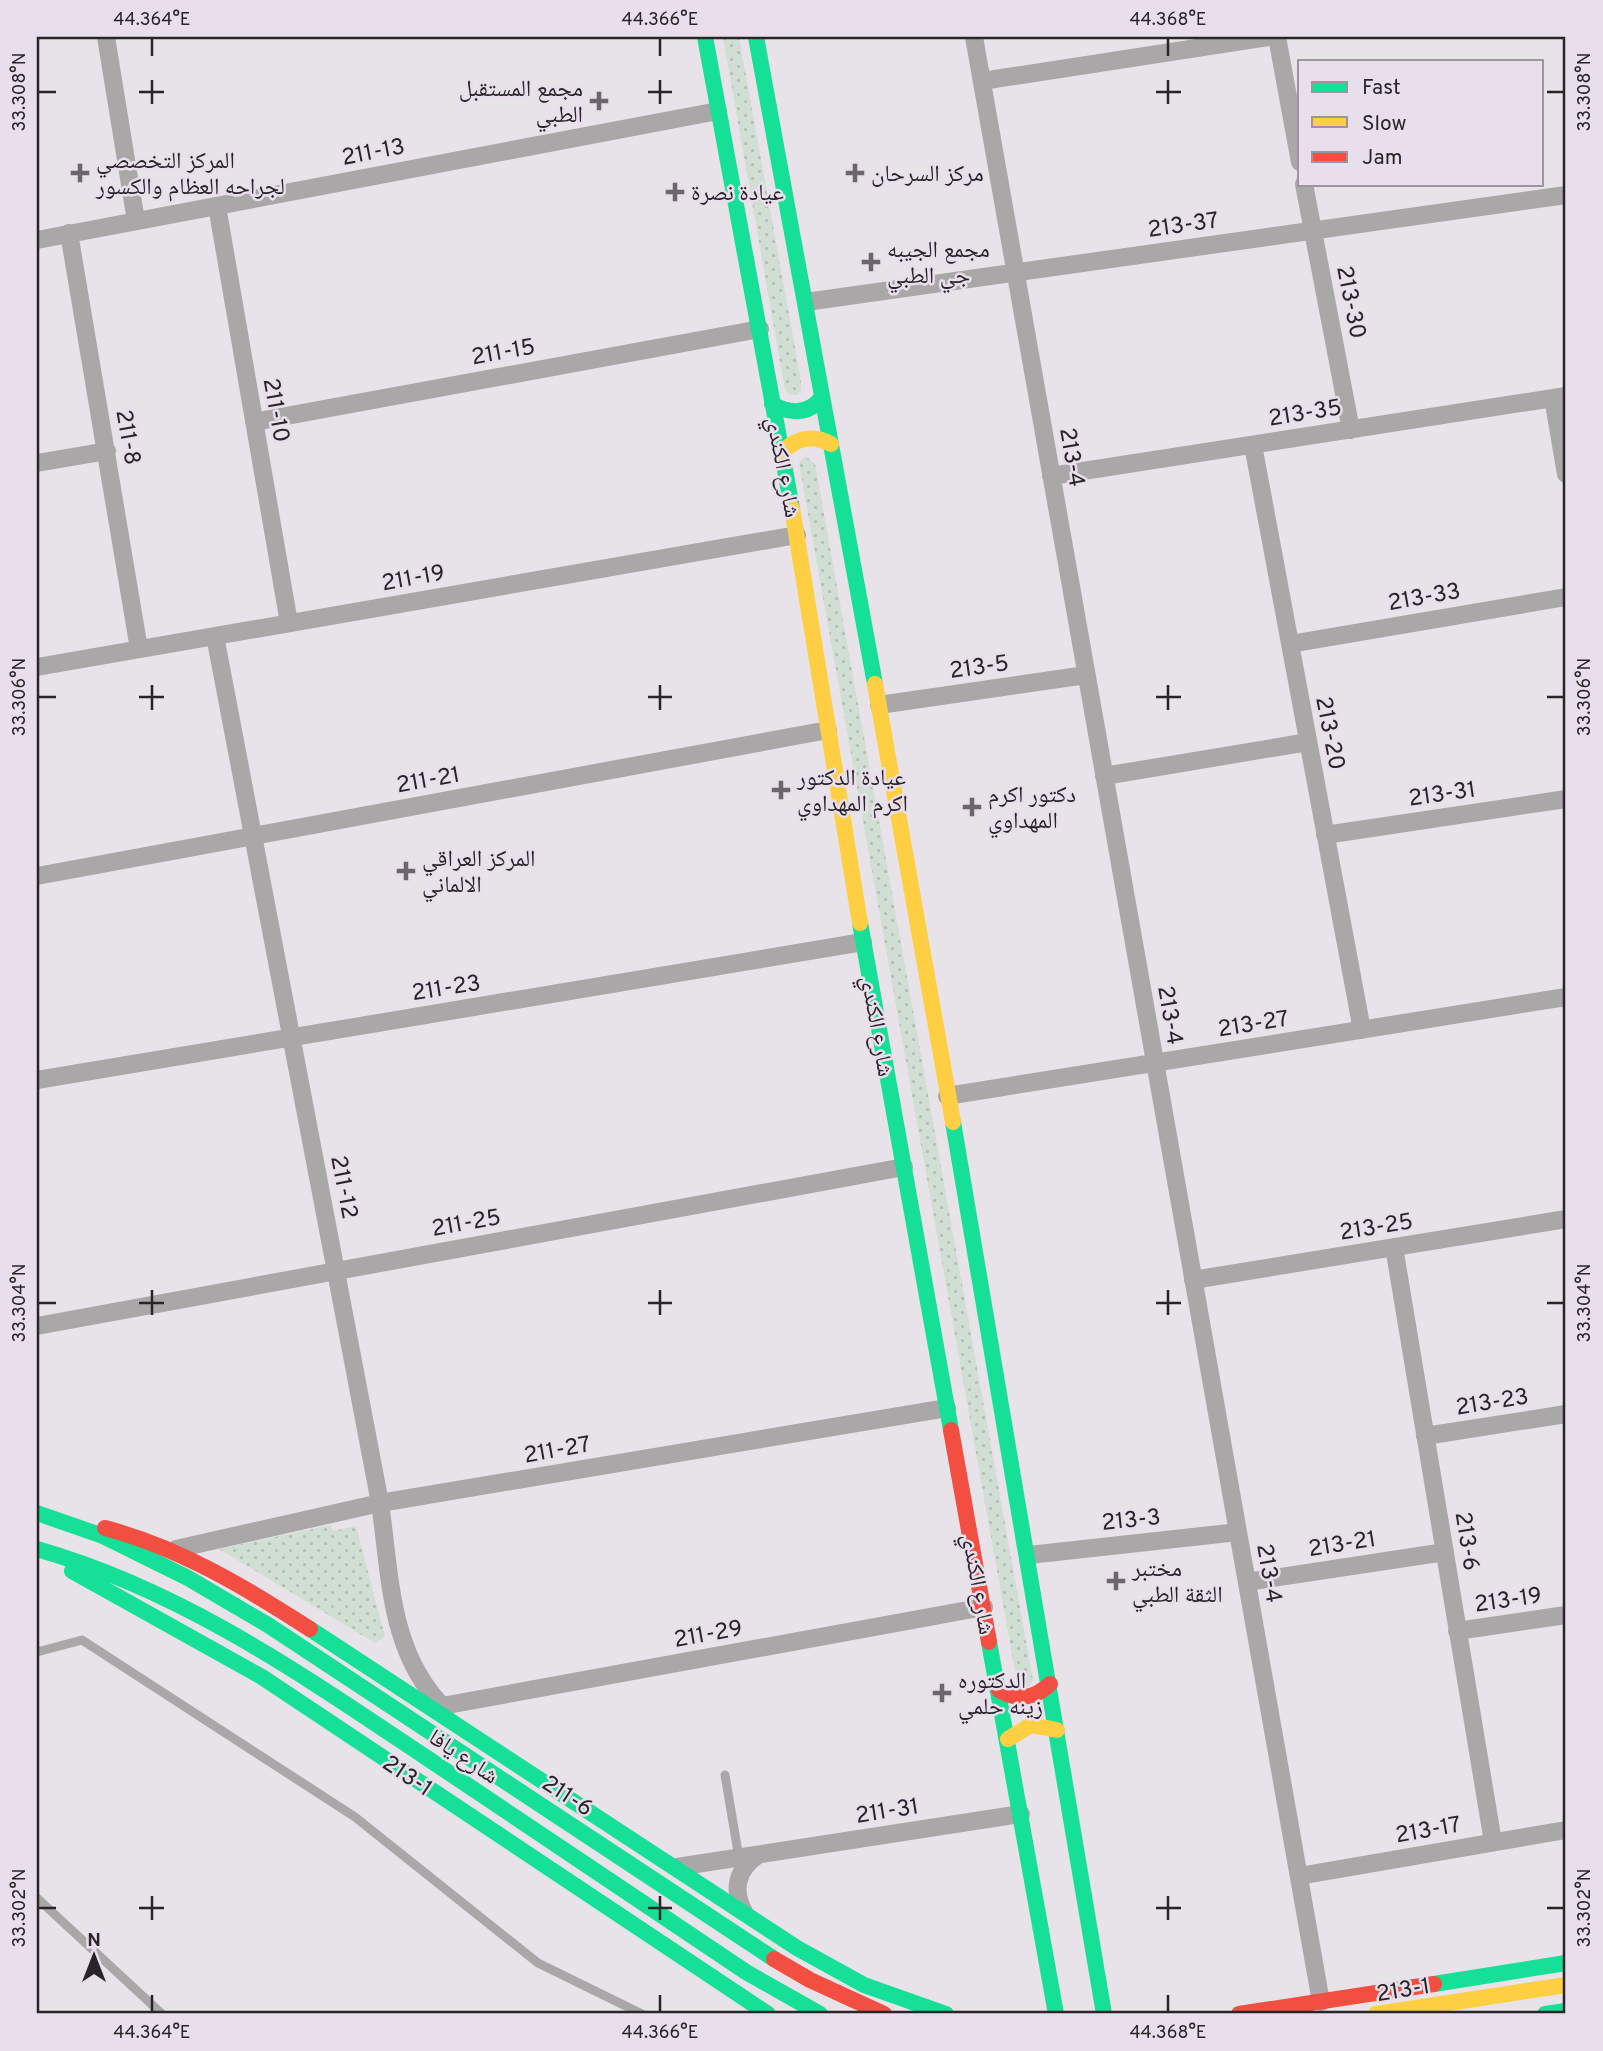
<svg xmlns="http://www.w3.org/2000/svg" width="1603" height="2051" font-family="Overpass,'Noto Naskh Arabic',sans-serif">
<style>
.grass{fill:url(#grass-dots)}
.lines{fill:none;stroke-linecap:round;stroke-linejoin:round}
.lane{stroke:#a9a7a8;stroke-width:9}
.street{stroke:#a9a7a8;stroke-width:18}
.fast{stroke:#16e098;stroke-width:16}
.slow{stroke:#ffcf43;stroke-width:16}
.jam{stroke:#f24e42;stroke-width:16}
.ticks{fill:none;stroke:#282428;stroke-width:2.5}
.poi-dot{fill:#6b666c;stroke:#e9dfec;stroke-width:2.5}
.labels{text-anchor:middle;stroke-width:5;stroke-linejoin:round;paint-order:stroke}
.poi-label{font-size:23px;fill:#282428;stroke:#e9dfec;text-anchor:start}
.street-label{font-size:23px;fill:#282428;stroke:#e9dfec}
.neatline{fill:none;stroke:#282428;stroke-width:2.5}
.ticks-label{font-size:18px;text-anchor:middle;fill:#282428}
</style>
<defs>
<pattern id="grass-dots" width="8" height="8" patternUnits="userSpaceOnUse" patternTransform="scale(1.75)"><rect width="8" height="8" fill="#d1ded4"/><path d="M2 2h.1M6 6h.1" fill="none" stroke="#b3beb6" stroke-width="1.8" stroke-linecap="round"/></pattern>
</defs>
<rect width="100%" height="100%" fill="#e8e2e9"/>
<path class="grass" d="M723 37H739L801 381V391L797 395H790L785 390Z
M805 456 815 464 1033 1680 1028 1687H1021L1017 1682 799 463Z
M331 1525 333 1531 356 1526 385 1637 375 1643 219 1549Z"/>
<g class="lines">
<path class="lane" d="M37 1652 82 1640 355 1817 538 1963 642 2014
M725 1775 739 1858
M37 1898 162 2014"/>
<path class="street" d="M106 37 136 221
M974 37 1321 2002
M1277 37 1300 162
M982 81 1268 37
M1304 184 1351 430
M217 206 289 623
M69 233 139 649
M37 240 718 111
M806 302 1566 195
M1553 398 1566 474
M254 422 760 329
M1253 445 1362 1030
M37 463 107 451
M1051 476 1566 396
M215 636 380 1503C391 1579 389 1654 446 1710
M1290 644 1566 597
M37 667 797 535
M879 705 1086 675
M1104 776 1308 742
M1325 835 1566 799
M37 876 828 730
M37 1080 863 942
M947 1096 1566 997
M1394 1247 1493 1842
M1193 1280 1566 1219
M37 1326 904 1167
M1425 1436 1566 1414
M176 1549 380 1503 947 1408
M1029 1555 1238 1532
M1247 1582 1445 1552
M1457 1631 1566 1615
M442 1706 984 1607
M677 1867 1021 1814
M1299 1876 1566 1830
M744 1912C732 1890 737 1869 758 1855"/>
<path class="fast" d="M705 37 792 508
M756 37 875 684
M772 404C790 414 809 415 822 397
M860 923 951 1430
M953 1122 1104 2014
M37 1513 103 1536 188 1578 268 1625 774 1959
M37 1549C181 1590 301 1674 424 1756 531 1828 639 1900 746 1972L820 2014
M72 1571 262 1677 768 2014
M310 1629 797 1948 864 1985 946 2014
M989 1642 1056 2014
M1434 1984 1566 1963
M1545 2014 1566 2011"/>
<path class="slow" d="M782 452C797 438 812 434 831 444
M792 508 860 923
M875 684 953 1122
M1008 1739 1031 1725 1057 1730
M1376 2014 1566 1985"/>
<path class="jam" d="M951 1430 989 1642
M105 1528C180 1548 245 1587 310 1629
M999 1690C1018 1701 1034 1699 1050 1684
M774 1959 810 1980 884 2014
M1239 2014 1434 1984"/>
</g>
<path class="ticks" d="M152 38V56M660 38V56M1168 38V56M152 80V104M660 80V104M1168 80V104M38 92H56M139 92H164M648 92H672M1156 92H1181M1547 92H1564M152 685V710M660 685V710M1168 685V710M38 697H56M139 697H164M648 697H672M1156 697H1181M1547 697H1564M152 1290V1315M660 1290V1315M1168 1290V1315M38 1303H56M139 1303H164M648 1303H672M1156 1303H1181M1547 1303H1564M152 1896V1920M660 1896V1920M1168 1896V1920M38 1908H56M139 1908H164M648 1908H672M1156 1908H1181M1547 1908H1564M152 1995V2012M660 1995V2012M1168 1995V2012"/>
<g class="poi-dot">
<path d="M595.5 90.5h7v7h7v7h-7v7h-7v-7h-7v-7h7z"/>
<path d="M76.5 162.5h7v7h7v7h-7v7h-7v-7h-7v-7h7z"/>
<path d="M851.5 162.5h7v7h7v7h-7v7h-7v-7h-7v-7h7z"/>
<path d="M671.5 181.5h7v7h7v7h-7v7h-7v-7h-7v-7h7z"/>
<path d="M867.5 251.5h7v7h7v7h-7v7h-7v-7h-7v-7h7z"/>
<path d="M777.5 779.5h7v7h7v7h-7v7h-7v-7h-7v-7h7z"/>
<path d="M968.5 796.5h7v7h7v7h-7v7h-7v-7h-7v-7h7z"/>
<path d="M402.5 860.5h7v7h7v7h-7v7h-7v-7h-7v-7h7z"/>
<path d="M1112.5 1570.5h7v7h7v7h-7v7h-7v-7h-7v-7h7z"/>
<path d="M938.5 1682.5h7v7h7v7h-7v7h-7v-7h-7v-7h7z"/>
</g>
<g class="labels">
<g class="poi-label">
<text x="583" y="96" text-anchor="end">مجمع المستقبل<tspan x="583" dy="26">الطبي</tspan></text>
<text x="96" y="168">المركز التخصصي<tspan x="96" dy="26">لجراحه العظام والكسور</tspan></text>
<text x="871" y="181">مركز السرحان</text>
<text x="691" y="200">عيادة نصرة</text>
<text x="887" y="257">مجمع الجيبه<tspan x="887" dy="26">جي الطبي</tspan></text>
<text x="797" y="785">عيادة الدكتور<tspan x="797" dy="26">اكرم المهداوي</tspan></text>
<text x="988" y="802">دكتور اكرم<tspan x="988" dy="26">المهداوي</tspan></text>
<text x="422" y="866">المركز العراقي<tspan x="422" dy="26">الالماني</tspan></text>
<text x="1132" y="1576">مختبر<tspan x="1132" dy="26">الثقة الطبي</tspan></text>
<text x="958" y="1688">الدكتوره<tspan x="958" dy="26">زينه حلمي</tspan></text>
</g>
<g class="street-label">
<text transform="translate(373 151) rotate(-11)" y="8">211-13</text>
<text transform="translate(1183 224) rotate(-8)" y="8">213-37</text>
<text transform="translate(1352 302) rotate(79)" y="8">213-30</text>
<text transform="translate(503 351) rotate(-10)" y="8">211-15</text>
<text transform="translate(277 410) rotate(80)" y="8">211-10</text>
<text transform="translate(1305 412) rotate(-9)" y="8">213-35</text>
<text transform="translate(129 437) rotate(80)" y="8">211-8</text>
<text transform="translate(1073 457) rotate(80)" y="8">213-4</text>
<text transform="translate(784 467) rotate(79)" y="8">شارع الكندي</text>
<text transform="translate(413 577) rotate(-10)" y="8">211-19</text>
<text transform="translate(1424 596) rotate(-10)" y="8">213-33</text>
<text transform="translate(979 666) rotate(-8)" y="8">213-5</text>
<text transform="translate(1331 733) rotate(79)" y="8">213-20</text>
<text transform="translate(428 779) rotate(-10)" y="8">211-21</text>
<text transform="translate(1442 793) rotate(-8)" y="8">213-31</text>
<text transform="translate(446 987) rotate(-9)" y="8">211-23</text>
<text transform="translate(1171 1015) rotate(80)" y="8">213-4</text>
<text transform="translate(1253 1023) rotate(-9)" y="8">213-27</text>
<text transform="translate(878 1026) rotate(80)" y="8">شارع الكندي</text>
<text transform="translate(345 1187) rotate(79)" y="8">211-12</text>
<text transform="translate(466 1222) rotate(-10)" y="8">211-25</text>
<text transform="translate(1376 1226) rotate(-9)" y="8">213-25</text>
<text transform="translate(1492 1401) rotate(-9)" y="8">213-23</text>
<text transform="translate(557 1449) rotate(-10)" y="8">211-27</text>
<text transform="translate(1131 1519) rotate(-6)" y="8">213-3</text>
<text transform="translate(1468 1541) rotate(81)" y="8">213-6</text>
<text transform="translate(1342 1543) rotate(-9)" y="8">213-21</text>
<text transform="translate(1270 1573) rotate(80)" y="8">213-4</text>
<text transform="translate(979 1584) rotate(80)" y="8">شارع الكندي</text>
<text transform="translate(1508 1599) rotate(-8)" y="8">213-19</text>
<text transform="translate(708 1633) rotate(-10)" y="8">211-29</text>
<text transform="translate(464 1756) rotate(34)" y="8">شارع يافا</text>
<text transform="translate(408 1775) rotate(34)" y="8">213-1</text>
<text transform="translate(568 1795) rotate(33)" y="8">211-6</text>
<text transform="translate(887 1810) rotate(-9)" y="8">211-31</text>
<text transform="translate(1428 1829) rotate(-10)" y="8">213-17</text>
<text transform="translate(1403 1989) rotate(-9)" y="8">213-1</text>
</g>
</g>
<rect width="1603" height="2051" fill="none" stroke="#e9dfec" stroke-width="77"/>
<rect x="1298" y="60" width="245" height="126" fill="#e9dfec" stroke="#9c949e" stroke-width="2"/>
<rect x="1312" y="82" width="35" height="10" fill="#16e098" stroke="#9c949e" stroke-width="2"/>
<text x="1362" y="94" font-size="21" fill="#282428">Fast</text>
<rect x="1312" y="117" width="35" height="10" fill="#ffcf43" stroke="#9c949e" stroke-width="2"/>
<text x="1362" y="130" font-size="21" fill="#282428">Slow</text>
<rect x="1312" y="152" width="35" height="10" fill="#f24e42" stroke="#9c949e" stroke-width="2"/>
<text x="1362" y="164" font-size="21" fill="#282428">Jam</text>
<g transform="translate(94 1956)" stroke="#e9dfec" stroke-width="5" paint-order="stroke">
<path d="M0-5L12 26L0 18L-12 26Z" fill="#282428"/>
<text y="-10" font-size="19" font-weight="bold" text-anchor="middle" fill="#282428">N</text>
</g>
<rect x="38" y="38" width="1526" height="1974" class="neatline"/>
<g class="ticks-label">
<text x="152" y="25">44.364°E</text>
<text x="660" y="25">44.366°E</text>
<text x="1168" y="25">44.368°E</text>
<text transform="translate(19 92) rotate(-90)" y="6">33.308°N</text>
<text transform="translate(1584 92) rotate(-90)" y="6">33.308°N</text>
<text transform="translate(19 697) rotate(-90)" y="6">33.306°N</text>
<text transform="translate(1584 697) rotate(-90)" y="6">33.306°N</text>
<text transform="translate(19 1303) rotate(-90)" y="6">33.304°N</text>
<text transform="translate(1584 1303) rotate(-90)" y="6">33.304°N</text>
<text transform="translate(19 1908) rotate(-90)" y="6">33.302°N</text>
<text transform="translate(1584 1908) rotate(-90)" y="6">33.302°N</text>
<text x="152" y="2038">44.364°E</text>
<text x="660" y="2038">44.366°E</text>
<text x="1168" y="2038">44.368°E</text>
</g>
</svg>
